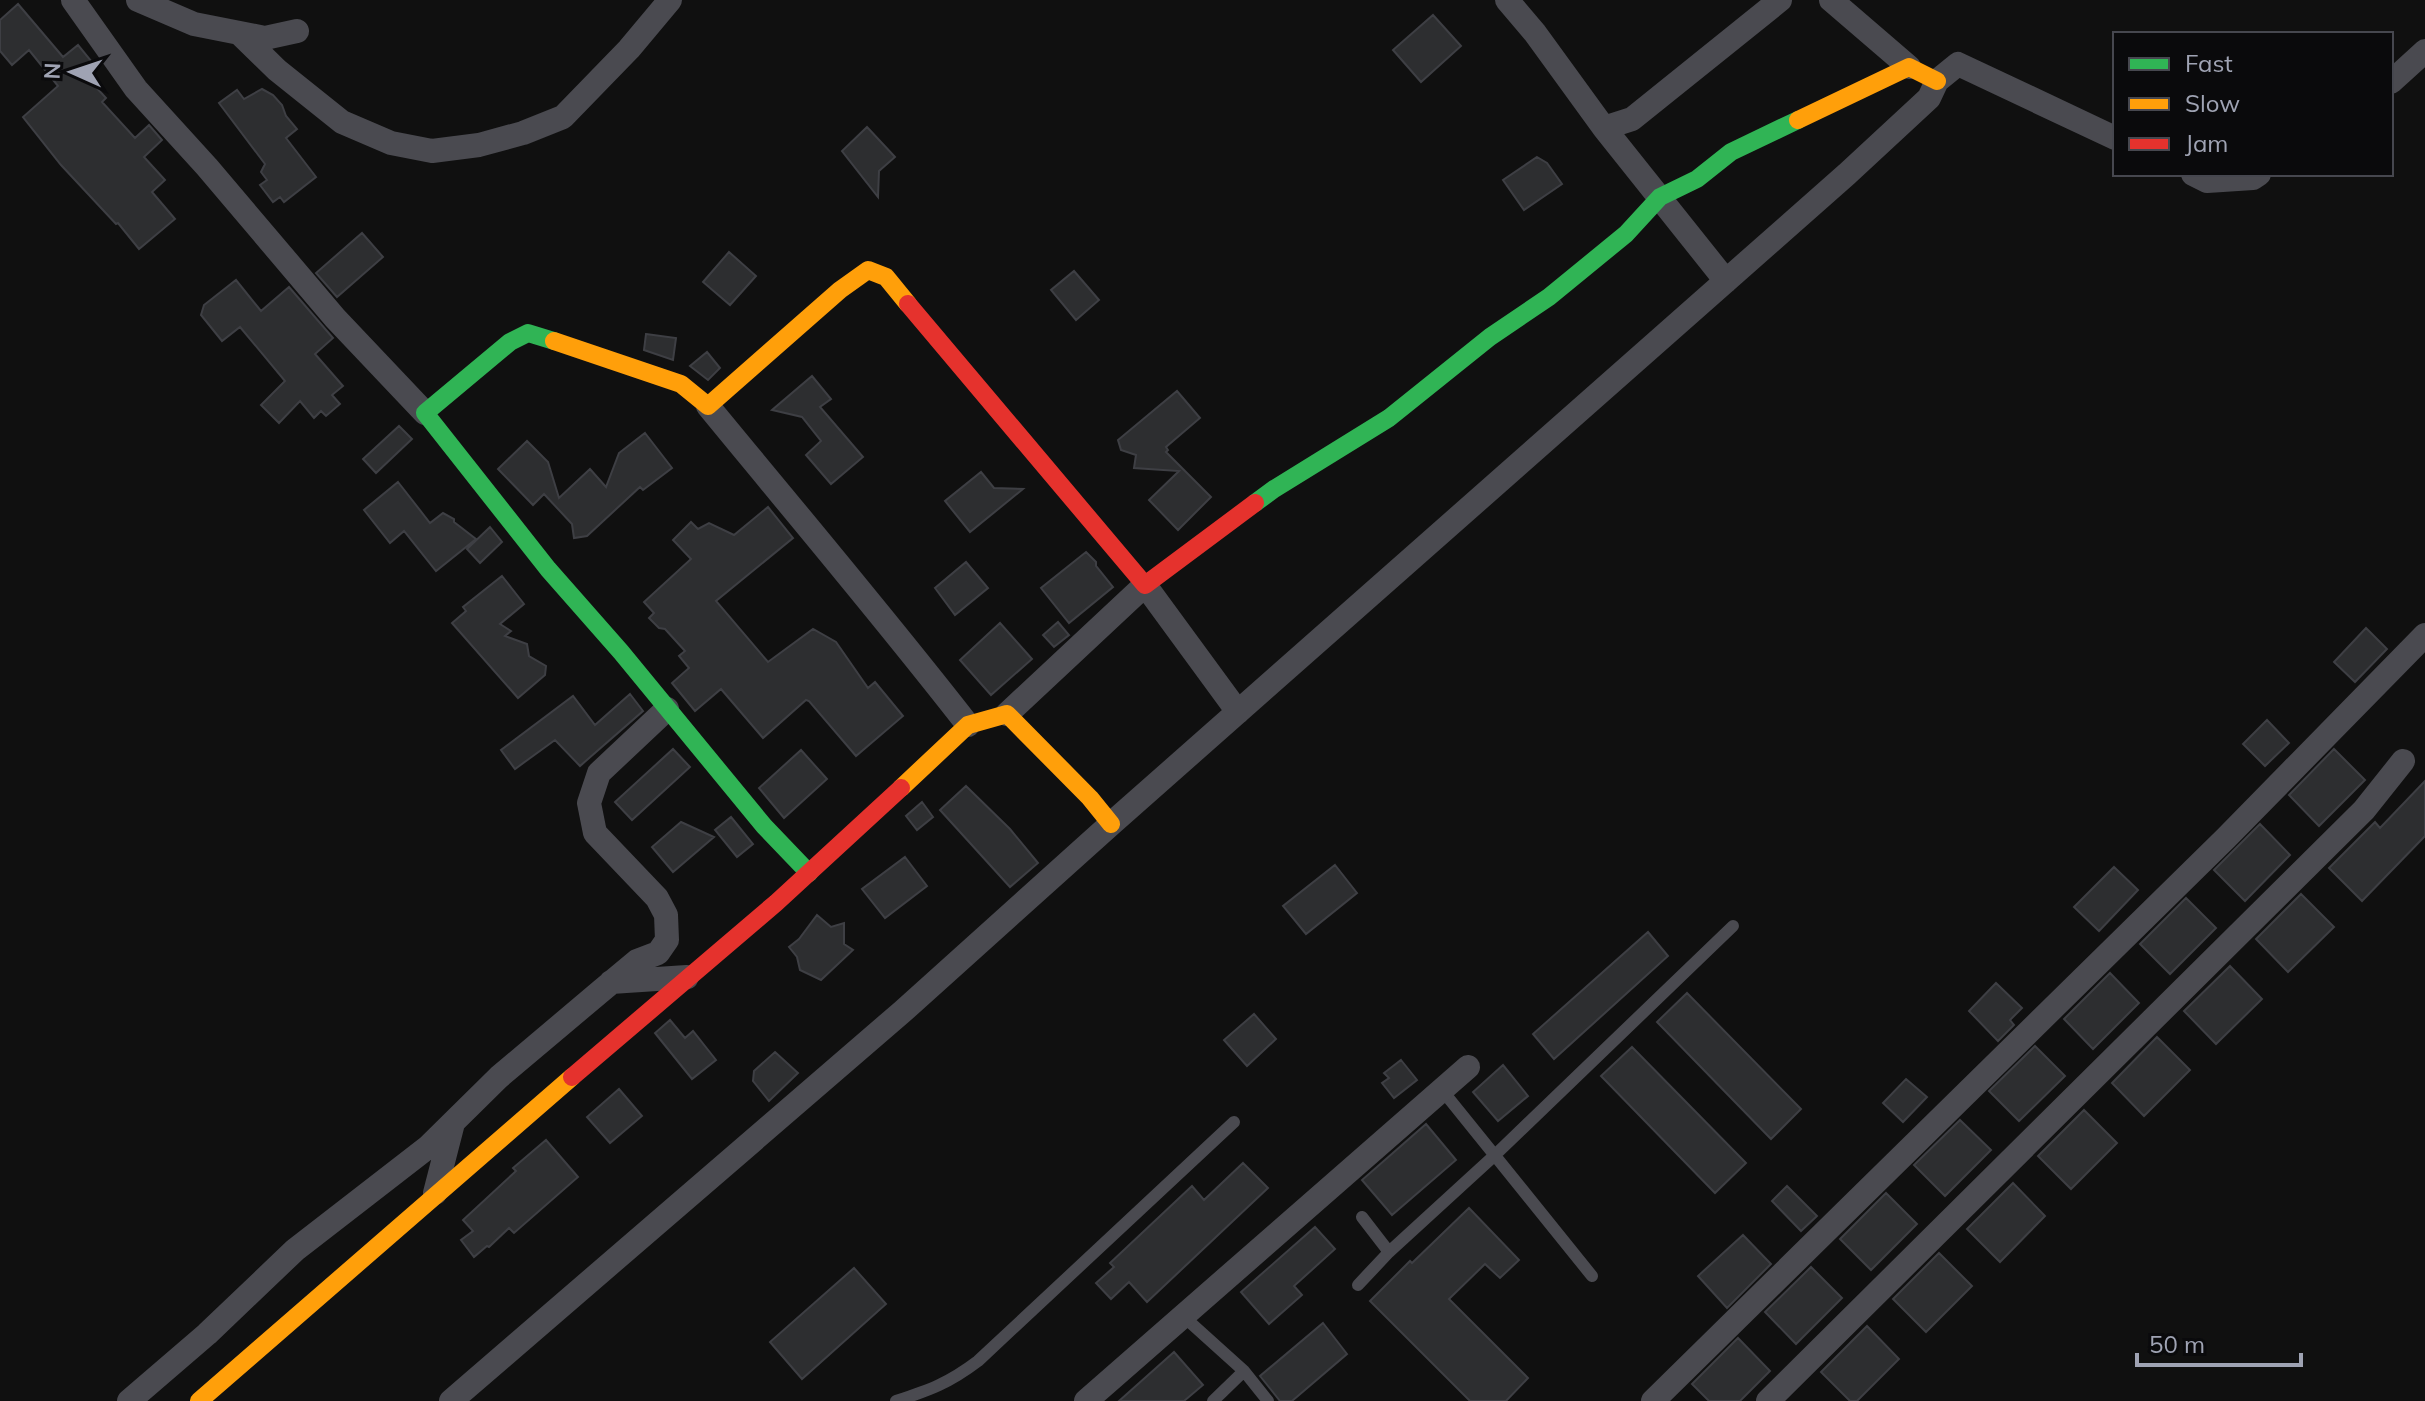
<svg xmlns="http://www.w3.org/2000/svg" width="2425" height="1401" font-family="Mulish,sans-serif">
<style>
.building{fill:#2d2e30;stroke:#3e3f44;stroke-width:2}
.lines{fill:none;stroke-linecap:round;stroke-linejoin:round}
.lane{stroke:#4a4a50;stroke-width:12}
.street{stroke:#4a4a50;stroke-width:24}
.fast{stroke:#30b455;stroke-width:18}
.slow{stroke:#ff9f0a;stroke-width:18}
.jam{stroke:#e5322d;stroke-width:18}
</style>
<rect width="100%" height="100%" fill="#101010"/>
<path class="building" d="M18 4 63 57 78 45 92 62 81 71 106 98 102 102 135 138 149 125 162 140 144 157 165 180 152 192 175 219 139 249 118 223 116 224 61 165 23 117 58 86 29 50 12 65 0 51V20Z
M1433 15 1461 46 1421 82 1393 50Z
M262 89 273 95 282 105 286 116 297 129 286 138 316 177 284 202 280 197 273 202 260 185 267 180 261 172 265 164 219 103 237 90 244 99Z
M867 127 895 157 879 171 878 197 842 151Z
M1537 157 1547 163 1562 184 1524 210 1503 180Z
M362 233 383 257 337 297 316 273Z
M729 252 756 276 730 305 703 282Z
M1074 271 1099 300 1076 320 1051 290Z
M236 280 261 311 289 287 333 338 315 354 343 386 332 395 340 404 326 416 321 411 314 418 300 401 279 423 261 405 285 381 240 327 222 341 201 315 204 305Z
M646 334 676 338 673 360 644 350Z
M707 352 720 368 708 380 690 366Z
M812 376 831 399 820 407 863 457 831 484 806 455 821 441 802 417 772 410Z
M1177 391 1200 418 1166 447 1168 450 1166 452 1211 497 1178 530 1149 500 1179 471 1134 468 1136 455 1121 450 1118 440Z
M399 426 412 439 376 473 363 459Z
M645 433 672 468 643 490 640 487 587 536 574 538 572 524 544 494 533 505 498 469 527 441 548 462 559 498 590 469 606 487 619 453Z
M981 472 994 488 1023 489 970 532 945 501Z
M398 482 430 523 443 513 454 519V522L476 539 436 571 404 531 390 543 364 510Z
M768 507 793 538 716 601 768 662 813 629 836 642 868 688 875 682 903 716 856 756 809 701 806 700 763 738 721 689 695 711 672 683 689 668 679 656 685 651 665 629 659 628 649 618 654 613 644 602 691 559 673 540 691 522 698 529 709 523 734 535Z
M490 527 502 542 480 563 467 549Z
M1086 552 1096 562V566L1113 587 1069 623 1041 588Z
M966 562 988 588 955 615 935 588Z
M502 576 524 604 500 624 511 631 505 636 527 644 529 656 546 666 545 675 518 698 452 623 466 611 463 607Z
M1058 622 1069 635 1054 647 1043 635Z
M1000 623 1032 659 991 695 960 660Z
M2366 628 2387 649 2355 682 2334 662Z
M630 694 643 711 580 766 555 740 515 769 501 750 573 696 595 725Z
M2267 720 2289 743 2265 766 2243 744Z
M673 749 690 767 632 820 615 802Z
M2334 749 2365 780 2319 826 2289 795Z
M801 750 827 779 784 818 759 788Z
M2425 781V836L2362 901 2329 868 2375 822 2380 828Z
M966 786 1010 829 1038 863 1010 887 940 810Z
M922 802 933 817 917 830 906 816Z
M731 817 753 844 737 857 715 830Z
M681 822 714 837 673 872 652 847Z
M2260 824 2290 855 2245 901 2214 870Z
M905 857 927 886 885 918 862 889Z
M1335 865 1357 893 1306 934 1283 906Z
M2114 867 2138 890 2099 931 2074 907Z
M2301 894 2334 927 2288 972 2256 939Z
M2186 898 2216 928 2170 974 2140 944Z
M817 915 831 927 844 923V944L853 950 821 980 800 970 797 957 789 947 799 939Z
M1648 932 1668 956 1554 1059 1533 1034Z
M2230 966 2262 999 2216 1044 2184 1011Z
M2110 973 2139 1003 2093 1049 2064 1019Z
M1996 983 2022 1008 2010 1020 2014 1025 1998 1041 1969 1011Z
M1687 993 1801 1109 1771 1139 1657 1022Z
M1254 1014 1276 1039 1247 1066 1224 1040Z
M670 1020 685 1038 693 1031 716 1060 692 1079 655 1033Z
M2157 1037 2190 1070 2144 1116 2112 1083Z
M2035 1046 2065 1076 2019 1121 1989 1091Z
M1632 1047 1746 1163 1715 1193 1601 1076Z
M775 1052 798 1073 769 1101 753 1081 754 1071Z
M1401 1060 1417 1080 1394 1098 1382 1083 1389 1078 1384 1073Z
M1503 1065 1528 1096 1498 1121 1473 1092Z
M1906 1079 1927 1097 1903 1122 1883 1103Z
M619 1089 642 1116 610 1143 587 1117Z
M2084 1110 2117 1143 2071 1189 2038 1156Z
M1960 1120 1991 1150 1945 1196 1914 1165Z
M1426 1124 1456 1160 1392 1215 1362 1180Z
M546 1140 578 1177 514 1233 509 1228 489 1247 487 1246 474 1257 461 1240 473 1231 463 1220 516 1171 513 1168Z
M1243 1163 1268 1188 1147 1302 1129 1282 1111 1299 1096 1283 1114 1267 1110 1263 1192 1186 1204 1200Z
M2013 1183 2045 1216 2000 1262 1967 1229Z
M1787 1186 1817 1216 1801 1231 1772 1201Z
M1886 1193 1917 1224 1871 1270 1840 1239Z
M1469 1208 1519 1260 1500 1278 1485 1264 1449 1299 1528 1378 1506 1401H1470L1370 1301 1410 1261 1412 1263Z
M1315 1227 1335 1249 1294 1286 1302 1295 1269 1324 1241 1292Z
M1743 1235 1771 1264 1727 1308 1698 1276Z
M1939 1253 1972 1286 1926 1332 1893 1299Z
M1811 1267 1842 1298 1796 1344 1765 1312Z
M854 1268 886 1304 802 1379 770 1342Z
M1323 1323 1347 1354 1292 1401H1280L1260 1376Z
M1867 1326 1899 1359 1857 1401H1850L1821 1372Z
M1738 1338 1770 1371 1740 1401H1709L1692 1384Z
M1174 1352 1203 1385 1184 1401H1119Z"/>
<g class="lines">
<path class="lane" d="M1442 1090 1592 1276
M1362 1217 1389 1252 1495 1155 1733 926
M1358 1285 1389 1252
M1183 1316 1244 1371 1268 1401
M896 1401C930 1390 949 1383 978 1361L1234 1122
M1213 1401 1244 1371"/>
<path class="street" d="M73 0 136 89 207 167 335 318 425 413
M138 0 194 24 265 38 297 31
M1507 0 1535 33 1604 128 1632 119 1780 0
M1831 0 1909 67
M239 33 277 70 342 122 391 143 432 151 479 145 523 133 563 117 629 49 670 0
M2391 82 2425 51
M1604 128 1726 281
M2193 174 2207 181 2253 178 2259 174
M708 406C795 512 884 617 968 725
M1007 714 1145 585 1238 712
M611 982 687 977
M435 1193 453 1123
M129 1401 207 1334 295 1250 428 1147 499 1077 601 991 637 961 658 953 667 940 666 915 657 898 595 833 589 803 599 773 667 709
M451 1401 902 1012 1111 824 1847 174 1929 98 1937 81 1958 64 2115 138
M1086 1401 1468 1067
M1653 1401 2226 838 2425 635
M1768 1401 2364 810 2403 761"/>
<path class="fast" d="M554 341 528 333 510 342 425 413 548 569 621 652 764 826 809 873
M1255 503 1274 489 1389 418 1490 337 1549 297 1626 234 1660 197 1697 179 1731 152 1798 120"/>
<path class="slow" d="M1798 120 1909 67 1937 81
M554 341 681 384 708 406 840 290 868 270 886 277 908 304
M901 788 968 725 1007 714 1090 798 1111 824
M199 1401 572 1077"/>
<path class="jam" d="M908 304 1145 585 1255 503
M572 1077 776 903 901 788"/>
</g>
<rect x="2113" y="32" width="280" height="144" fill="#0a0a0c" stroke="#46474f" stroke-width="2"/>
<rect x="2129" y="58" width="40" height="12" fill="#30b455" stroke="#46474f" stroke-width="2"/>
<text x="2185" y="72" font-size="24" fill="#9fa3b3">Fast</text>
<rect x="2129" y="98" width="40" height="12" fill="#ff9f0a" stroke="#46474f" stroke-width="2"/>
<text x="2185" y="112" font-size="24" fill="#9fa3b3">Slow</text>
<rect x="2129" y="138" width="40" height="12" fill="#e5322d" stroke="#46474f" stroke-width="2"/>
<text x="2185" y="152" font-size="24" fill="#9fa3b3">Jam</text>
<g transform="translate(72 72) rotate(273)" stroke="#0a0a0c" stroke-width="6" paint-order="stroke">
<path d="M0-6L14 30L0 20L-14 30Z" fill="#9fa3b3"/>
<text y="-12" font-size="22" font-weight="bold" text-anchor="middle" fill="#9fa3b3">N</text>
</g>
<path d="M2137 1353v12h164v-12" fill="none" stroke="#9fa3b3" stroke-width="4"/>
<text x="2149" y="1353" font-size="24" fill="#9fa3b3" stroke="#0a0a0c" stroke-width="6" paint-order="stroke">50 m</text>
</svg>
